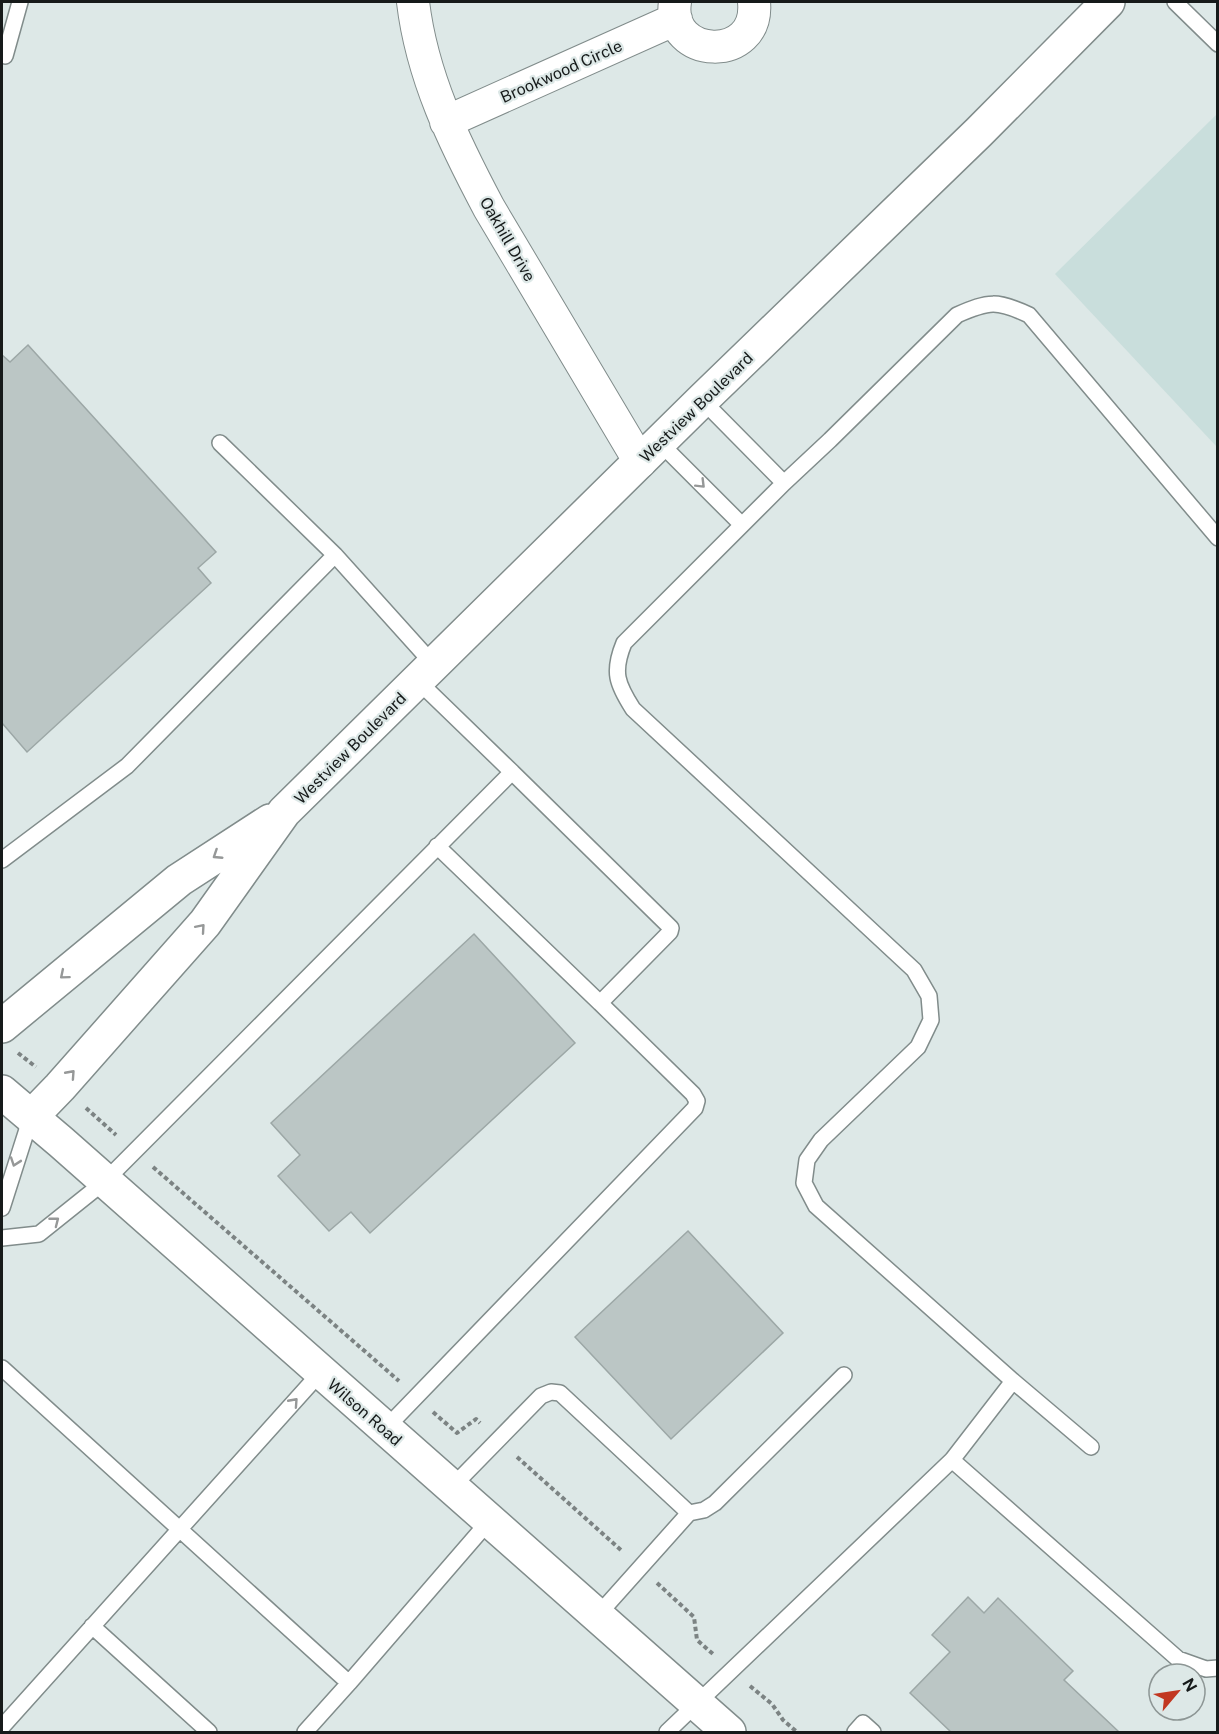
<svg xmlns="http://www.w3.org/2000/svg" width="1219" height="1734" font-family="'Public Sans',sans-serif">
<style>
.built{fill:#c9dedc}
.building{fill:#bbc6c5;stroke:#9ca7a6;stroke-width:1.5}
.lines{fill:none;stroke-linecap:round;stroke-linejoin:round}
.service-casing{stroke:#818c8b;stroke-width:18}
.minor-casing{stroke:#818c8b;stroke-width:34}
.tertiary-casing{stroke:#818c8b;stroke-width:36}
.path{stroke:#7c8383;stroke-width:4;stroke-dasharray:4.5 3;stroke-linecap:butt}
.service{stroke:#fff;stroke-width:15}
.minor{stroke:#fff;stroke-width:32}
.tertiary{stroke:#fff;stroke-width:33}
.oneway{stroke:#969898}
.labels{text-anchor:middle;stroke-width:4.5;stroke-linejoin:round;paint-order:stroke}
.street-label{font-size:16px;fill:#161a1a;stroke:#dde8e7}
</style>
<rect width="100%" height="100%" fill="#dde8e7"/>
<path class="built" d="M1217 114V447L1055 274Z"/>
<path class="building" d="M28 345 216 552 198 568 211 583 27 752 2 723V355L10 362Z
M474 934 575 1043 370 1233 351 1212 329 1231 278 1176 300 1155 271 1123Z
M688 1231 783 1333 671 1439 575 1337Z
M968 1597 984 1613 998 1598 1073 1671 1064 1680 1119 1732H951L910 1693 950 1652 932 1635Z"/>
<g class="lines">
<g class="service-casing">
<path id="service" d="M1175 2 1218 44
M2 55 5 56 20 2
M702 400 784 483
M220 443 335 555 434 665
M660 443 742 525
M418 681 512 772
M437 846 600 1003
M2 860 127 766 335 555
M2 1208 31 1117
M2 1238 39 1234 104 1182 512 772 671 928 670 932 600 1003 693 1094 697 1101 695 1108 385 1429
M2 1368 349 1683 305 1732
M1013 1381 1091 1447
M952 1460 1178 1659 1206 1669 1218 1668
M451 1488 541 1396 551 1392 560 1393 689 1513 597 1616
M689 1513 704 1510 715 1503 844 1375
M92 1626 209 1732
M349 1683 489 1521
M2 1727 320 1373
M667 1732 952 1460 1013 1381 816 1206 804 1183 807 1160 821 1140 918 1047 931 1020 929 996 914 970 633 709C617 684 612 672 624 643L784 483 830 440 957 315C989 301 997 300 1029 315L1218 538
M855 1732 863 1723 873 1732"/>
</g>
<g class="minor-casing">
<path id="minor" d="M413 2C422 77 454 142 489 208L640 462
M675 2C666 59 760 64 754 2
M446 122 676 19"/>
</g>
<g class="tertiary-casing">
<path id="tertiary" d="M2 1026 179 880 270 821
M2 1092 61 1142 729 1732
M31 1117 60 1087 205 923 284 812 702 400 979 132 1108 2"/>
</g>
<path class="path" d="M18 1053 36 1067
M86 1108 116 1135
M153 1167 399 1381
M433 1412 457 1433 476 1419 480 1423
M517 1457 623 1552
M657 1583 694 1617 697 1640 713 1654
M750 1686 772 1704 783 1720 797 1732"/>
<use href="#service" class="service"/>
<use href="#minor" class="minor"/>
<use href="#tertiary" class="tertiary"/>
</g>
<defs><path id="oneway-chevron" d="M-2-3.5L2.5 0L-2 3.5" fill="none" stroke-width="1.6" stroke-linecap="round" stroke-linejoin="round" transform="scale(1.5)"/></defs>
<g class="oneway">
<use href="#oneway-chevron" transform="translate(701 484) rotate(45)"/>
<use href="#oneway-chevron" transform="translate(217 855) rotate(147)"/>
<use href="#oneway-chevron" transform="translate(201 928) rotate(-49)"/>
<use href="#oneway-chevron" transform="translate(64 975) rotate(140)"/>
<use href="#oneway-chevron" transform="translate(71 1074) rotate(-48)"/>
<use href="#oneway-chevron" transform="translate(15 1162) rotate(109)"/>
<use href="#oneway-chevron" transform="translate(55 1221) rotate(-38)"/>
<use href="#oneway-chevron" transform="translate(294 1402) rotate(-48)"/>
</g>
<g class="labels">
<g class="street-label">
<text transform="translate(561 71) rotate(-24)" y="6">Brookwood Circle</text>
<text transform="translate(508 239) rotate(60)" y="6">Oakhill Drive</text>
<text transform="translate(696 407) rotate(-44)" y="6">Westview Boulevard</text>
<text transform="translate(350 748) rotate(-45)" y="6">Westview Boulevard</text>
<text transform="translate(365 1412) rotate(41)" y="6">Wilson Road</text>
</g>
</g>
<rect width="1219" height="1734" fill="none" stroke="#161a1a" stroke-width="6"/>
<g transform="translate(1177 1692) rotate(61)"><circle r="28" fill="#dde8e7" stroke="#8d9695" stroke-width="1.5"/>
<path d="M0-4.5L10 22L0 15L-10 22Z" fill="#c23721"/>
<text y="-9" font-size="16" font-weight="bold" text-anchor="middle" fill="#161a1a">N</text>
</g>
</svg>
